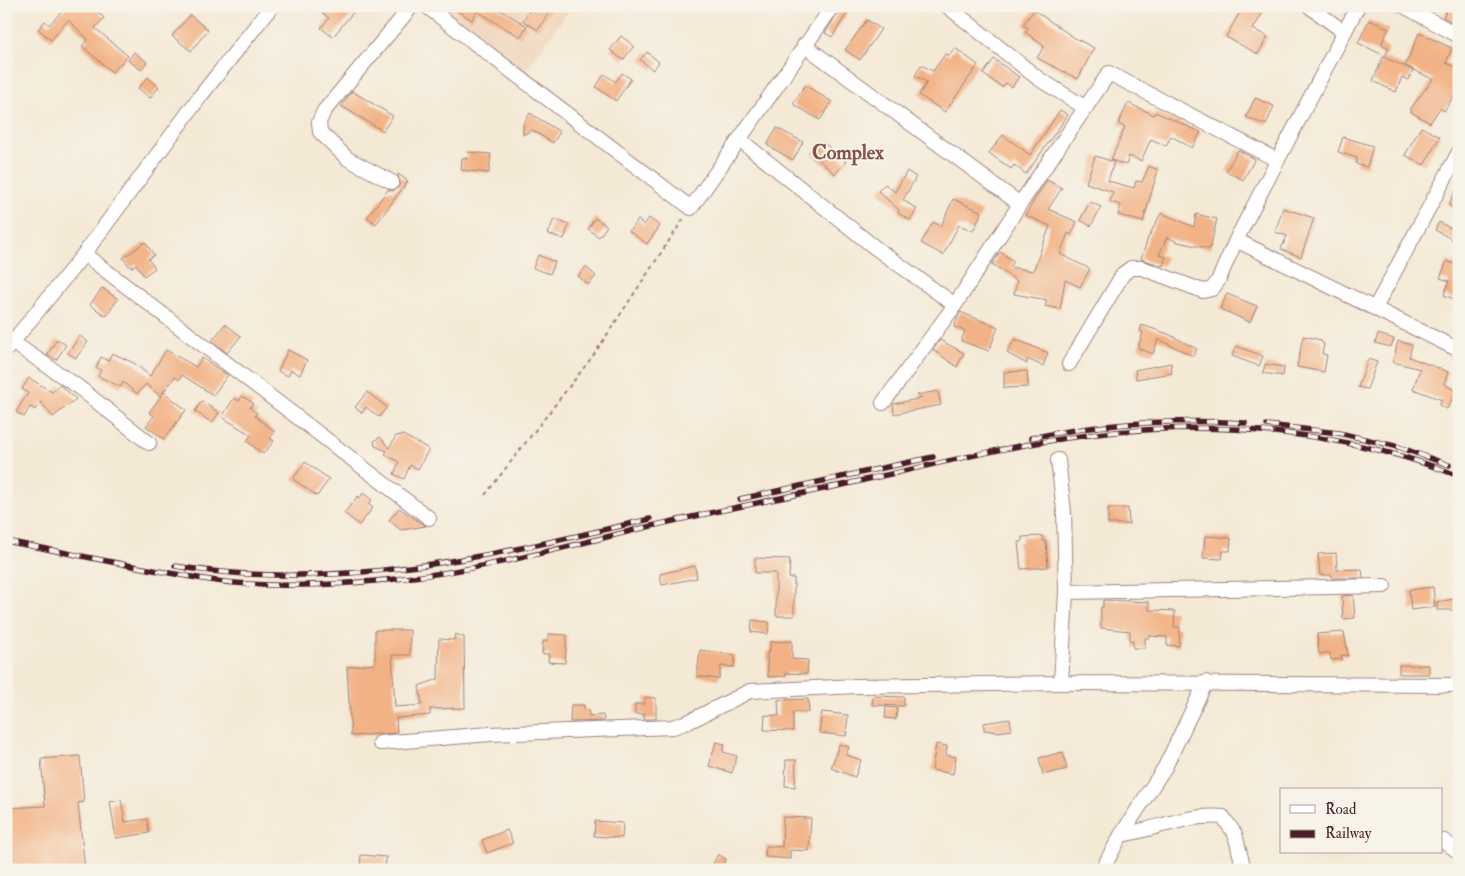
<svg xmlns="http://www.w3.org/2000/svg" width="1465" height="876" font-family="'IM FELL Double Pica',serif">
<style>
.built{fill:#f0d5bc}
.building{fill:#f2b285}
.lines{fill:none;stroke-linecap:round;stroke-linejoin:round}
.minor-casing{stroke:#9f8480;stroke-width:16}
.path{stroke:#9f8480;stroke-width:2;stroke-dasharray:4 4;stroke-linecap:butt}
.minor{stroke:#fff;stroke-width:14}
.rail-casing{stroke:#4a1f2b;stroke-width:5.5}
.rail{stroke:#f7f3e8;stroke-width:4;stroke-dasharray:11;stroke-linecap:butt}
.labels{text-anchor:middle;stroke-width:4;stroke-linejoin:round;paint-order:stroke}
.quarter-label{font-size:20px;font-weight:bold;fill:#85524a;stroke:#f7f3e8}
</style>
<rect width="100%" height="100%" fill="#f7f3e8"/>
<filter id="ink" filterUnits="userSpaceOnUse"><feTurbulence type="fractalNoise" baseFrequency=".02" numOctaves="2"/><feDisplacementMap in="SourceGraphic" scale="10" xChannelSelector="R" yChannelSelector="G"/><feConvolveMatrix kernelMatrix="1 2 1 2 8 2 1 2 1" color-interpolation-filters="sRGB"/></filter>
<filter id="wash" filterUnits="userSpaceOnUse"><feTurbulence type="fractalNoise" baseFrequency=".0096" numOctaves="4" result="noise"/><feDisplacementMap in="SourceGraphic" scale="20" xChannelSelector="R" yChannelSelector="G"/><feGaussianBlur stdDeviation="1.12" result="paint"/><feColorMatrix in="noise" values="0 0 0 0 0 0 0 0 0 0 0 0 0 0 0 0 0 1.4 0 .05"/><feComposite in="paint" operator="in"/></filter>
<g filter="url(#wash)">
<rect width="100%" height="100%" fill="#f4e9d5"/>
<path class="built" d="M433 6H572L523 74Z"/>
<g id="blocks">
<path class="building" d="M67 6H91L104 18 95 28 128 56 112 72 82 46 88 39 68 20 51 40 38 29 45 21 49 25Z
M327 6H358L333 37 321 28 329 18 322 13Z
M449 6H494L527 26 520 37 477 11 472 20Z
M532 6H553L538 30 523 21Z
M1243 6H1267L1253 29 1268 37 1258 54 1226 37Z
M1449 6 1459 11 1454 23 1443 17Z
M841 8 848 12 832 37 825 33Z
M1034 10 1073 37 1094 48 1078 79 1037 58 1044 46 1025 32 1028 28 1023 25Z
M190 15 208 30 191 51 172 36Z
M867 20 881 29 860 60 845 50Z
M1369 20 1389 29 1381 44 1389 48 1385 56 1358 43Z
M1419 33 1452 48 1446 63 1459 68V88L1444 111 1440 108 1430 123 1411 112V108L1433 79 1405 66Z
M621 36 634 46 623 60 610 50Z
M955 48 978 65 945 112 919 95 927 82 915 76 921 65 933 71 946 53 949 56Z
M134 52 147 62 141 70 128 60Z
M647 52 659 62 653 70 640 60Z
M1383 57 1413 70 1408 80 1402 77 1396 92 1373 81Z
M994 59 1019 77 1012 87 1006 83 1002 87 983 74Z
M622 73 631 79 616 101 596 87 604 74 616 82Z
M148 77 159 87 150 98 138 88Z
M805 85 832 102 820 120 793 104Z
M352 91 393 116 383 131 341 106Z
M1255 98 1274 106 1266 125 1246 117Z
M1128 103 1154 115 1155 112 1201 132 1192 148 1171 136 1166 146 1151 139 1141 161 1129 156 1126 165 1111 160 1125 127 1118 124Z
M1060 110 1068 115 1026 174 1014 165 1011 169 989 153 1003 135 1030 155Z
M530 113 560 132 553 143 532 130 523 135V124Z
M1421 127 1440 137 1424 165 1405 155Z
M777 128 803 142 793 160 767 145Z
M1343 137 1373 146 1367 167 1356 164 1357 158 1338 152Z
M823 142 846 162 835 174 812 154Z
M1238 150 1255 159 1243 180 1226 171Z
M468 152 491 154 489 173 461 170 462 158 467 159Z
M1095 156 1114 162 1108 181 1134 188 1136 181 1142 182 1149 166 1158 170 1143 222 1118 215 1121 205 1110 202 1113 192 1086 183Z
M907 171 916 177 903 200 917 209 910 220 898 213 899 210 878 191 885 184 895 192Z
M398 174 408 181 376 224 367 217 388 190 393 191 399 186Z
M1047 180 1062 188 1048 209 1077 222 1071 235 1068 233 1060 254 1090 269 1080 287 1065 280 1060 309 1045 306 1047 300 1014 294 1017 281 992 264 1000 252 1014 261 1010 267 1033 271 1050 226 1025 215Z
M1459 185V204L1456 209 1448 205Z
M953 199 982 212 973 231 959 225 943 255 921 243 933 222 941 226Z
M1090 202 1101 207 1091 226 1080 220Z
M1283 208 1314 218 1301 257 1281 249 1287 236 1275 232Z
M1161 213 1194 227 1196 214 1217 219 1210 249 1178 242 1167 237 1159 255 1166 257 1163 266 1141 259 1148 238Z
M595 218 607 226 599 237 588 229Z
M649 218 660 226 647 244 629 231 638 220 644 225Z
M554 219 569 225 564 239 548 234Z
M1439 222 1459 233V243L1435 230Z
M145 242 154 255 148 259 155 268 144 276 136 264 131 268 123 258Z
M538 255 555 262 550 274 533 268Z
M1459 258V301L1444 295 1449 281 1440 278 1447 261 1456 265Z
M586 267 596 276 588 285 578 276Z
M102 288 118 299 106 316 90 305Z
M1227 294 1257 306 1250 322 1220 309Z
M960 312 998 327 989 351 961 341 965 331 954 327Z
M225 324 241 336 227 353 212 341Z
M1142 325 1168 334 1197 349 1193 356 1158 339 1153 354 1138 348 1143 332 1140 331Z
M1378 334 1394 339 1391 347 1375 343Z
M80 336 88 342 76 358 68 353Z
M1303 336 1321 340V342L1324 344 1322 354 1327 355 1324 372 1297 367Z
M57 339 66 345 56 360 47 355Z
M1015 339 1048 353 1043 366 1027 359V364L1007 353Z
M940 340 964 353 957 367 933 350Z
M1398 341 1412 345 1409 357 1448 372 1444 384 1456 391 1447 409 1439 405 1442 400 1413 389 1420 369 1393 362Z
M1236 346 1263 356 1259 366 1232 356Z
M166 350 196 367 202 358 228 375 213 395 182 375 179 380 175 377 160 396 146 384 137 394 123 382 121 387 98 376 101 370 96 368 101 357 108 361 112 353 134 363 150 376Z
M288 350 307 360 300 375 291 370 288 376 278 371Z
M1368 359 1377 362 1367 389 1358 387Z
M1171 363 1172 373 1136 379 1135 370Z
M1265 364 1284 367 1283 376 1263 373Z
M1027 371 1028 387 1004 388V372Z
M29 378 52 392 60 385 76 399 53 417 41 402 36 410 30 407 24 417 16 412 28 393 22 389Z
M938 391 941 405 894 414 893 404 922 398 917 395Z
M164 392 186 410 164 439 146 426 154 416 149 412Z
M367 392 387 407 379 417 366 407 362 413 355 407Z
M242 396 253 403 250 408 257 413 255 416 275 432 270 438 274 441 263 454 247 441 251 435 222 417 234 398 239 401Z
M202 401 219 413 212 423 195 411Z
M403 435 429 449 418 469 410 465 404 479 394 474 399 462 385 454 387 451 375 446 374 441 380 437 389 448 396 436Z
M305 462 329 479 317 496 293 479Z
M363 493 372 500 368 504 373 508 359 525 344 513 358 496 360 498Z
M399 508 424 525 426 526 401 530 389 520Z
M1108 508H1128L1129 524H1108Z
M1043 536V541H1046L1048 567 1021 569 1018 542H1022V537Z
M1205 536 1231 538 1230 551H1223L1222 559 1203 558Z
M1336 553 1337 570 1362 569 1363 578H1332V575H1320L1318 554Z
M755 558 790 559 789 578H794V616H776V573H755Z
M695 566 697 578 662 585 660 574Z
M1433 587 1435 607 1411 610 1409 590Z
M1353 595 1355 618 1343 619 1342 596Z
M1459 598V610H1437V602Z
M1103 600 1149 602V610L1175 611 1174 627H1180L1179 646 1167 645V637L1149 636V638H1145V648H1133V641H1130V631L1101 628V607H1103Z
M752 620 769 622 768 634 751 632Z
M375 630H410V655H392L395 707 422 705 419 686 438 679 439 639 454 640 455 634 464 637 465 708 430 709V715L396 718 397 733 351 736 347 667 375 664Z
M1344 632 1348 656 1341 655 1342 659 1331 660 1330 653 1319 654 1317 634Z
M548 634 567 635 565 663 548 662 549 654H542L543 641H547Z
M792 641V659L808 660 807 674 786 673V676L768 677 767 652H770V642Z
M700 650 735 655 734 667 721 666 719 679 697 676Z
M1399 665H1429V674H1399Z
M873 696 904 697V706L872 705Z
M645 697 656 698V719H644V714H635V704H645Z
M808 699 809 712H793V731L764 730 765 715 779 716 778 700Z
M571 705H584V709L589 710V716L603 715 604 721 570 722Z
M886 707 897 708 896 719 885 718Z
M822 712 848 715 846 736 819 733Z
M1010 719 1012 730 998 732 984 730V723Z
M716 742 725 744 723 752 737 756 732 773 709 766Z
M839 744 849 747 846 755 861 760 855 777 831 768Z
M936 744 947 746 946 755 956 757 953 774 932 770Z
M1063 752 1067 769 1043 775 1039 758Z
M80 756 84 802 78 803 85 870H9L6 808 45 806 41 759Z
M786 760H796L795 787 785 786Z
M121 800 125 822 147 819 149 833 116 838 110 802Z
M783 817 811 818 809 851 790 850V859L765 857 766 846 782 847Z
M595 821 623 823 622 838 594 836Z
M507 830 513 843 487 853 482 840Z
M718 854 726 859 721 870H710Z
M361 855 386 857 385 870H360Z"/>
</g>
</g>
<g filter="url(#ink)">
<use href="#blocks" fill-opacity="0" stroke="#9f8480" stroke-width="1"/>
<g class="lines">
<g class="minor-casing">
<path id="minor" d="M426 6 691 208 833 6
M947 6 1039 79 1086 108
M1309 6 1344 32
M1404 6 1459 36
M804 45 1020 204
M740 140 873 246 955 305
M392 182 348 159 320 132 319 122 324 111 412 6
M1236 240 1459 350
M84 254 429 518
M1375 308 1459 152
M12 342 77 386 149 443
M6 350 84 254 202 94 272 6
M1069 364 1123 274 1131 268H1142L1203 291 1212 289 1218 281 1236 240 1358 6
M883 403 955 305 1020 204 1109 73 1277 160
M1058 460 1064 511 1066 592 1061 683
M1066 592 1384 586
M380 743 490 734 673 727 688 722 750 691 857 686 1061 683 1459 685
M1121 835C1154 830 1189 813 1223 817L1235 834 1244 870
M1444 841 1459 852
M1102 870 1121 835 1165 767 1206 682"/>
</g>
<path class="path" d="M485 495 593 356 684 218"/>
<use href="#minor" class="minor"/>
<g class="rail-casing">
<path id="rail" d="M1267 425 1339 433 1399 447 1449 465
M1031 438C1102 423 1172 419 1245 423
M740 499 933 457
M6 541C74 554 142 569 210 580 271 589 335 585 396 579 479 571 561 548 643 528 715 511 788 497 860 481 945 462 1030 440 1116 432 1230 421 1351 433 1459 476
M175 566C335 593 494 556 650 519"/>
</g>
<use href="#rail" class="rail"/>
</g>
</g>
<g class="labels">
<g class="quarter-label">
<text x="848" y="159">Complex</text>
</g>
</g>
<rect width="1465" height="876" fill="none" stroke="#f7f3e8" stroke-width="25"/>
<rect x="1280" y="788" width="162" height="65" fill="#f7f3e8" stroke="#b29e9c"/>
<rect x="1290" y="805" width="25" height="8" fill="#ffffff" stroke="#b29e9c"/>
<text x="1325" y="814" font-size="15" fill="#4a1f2b">Road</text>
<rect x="1290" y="830" width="25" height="8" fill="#4a1f2b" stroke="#b29e9c"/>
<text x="1325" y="838" font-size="15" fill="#4a1f2b">Railway</text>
</svg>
